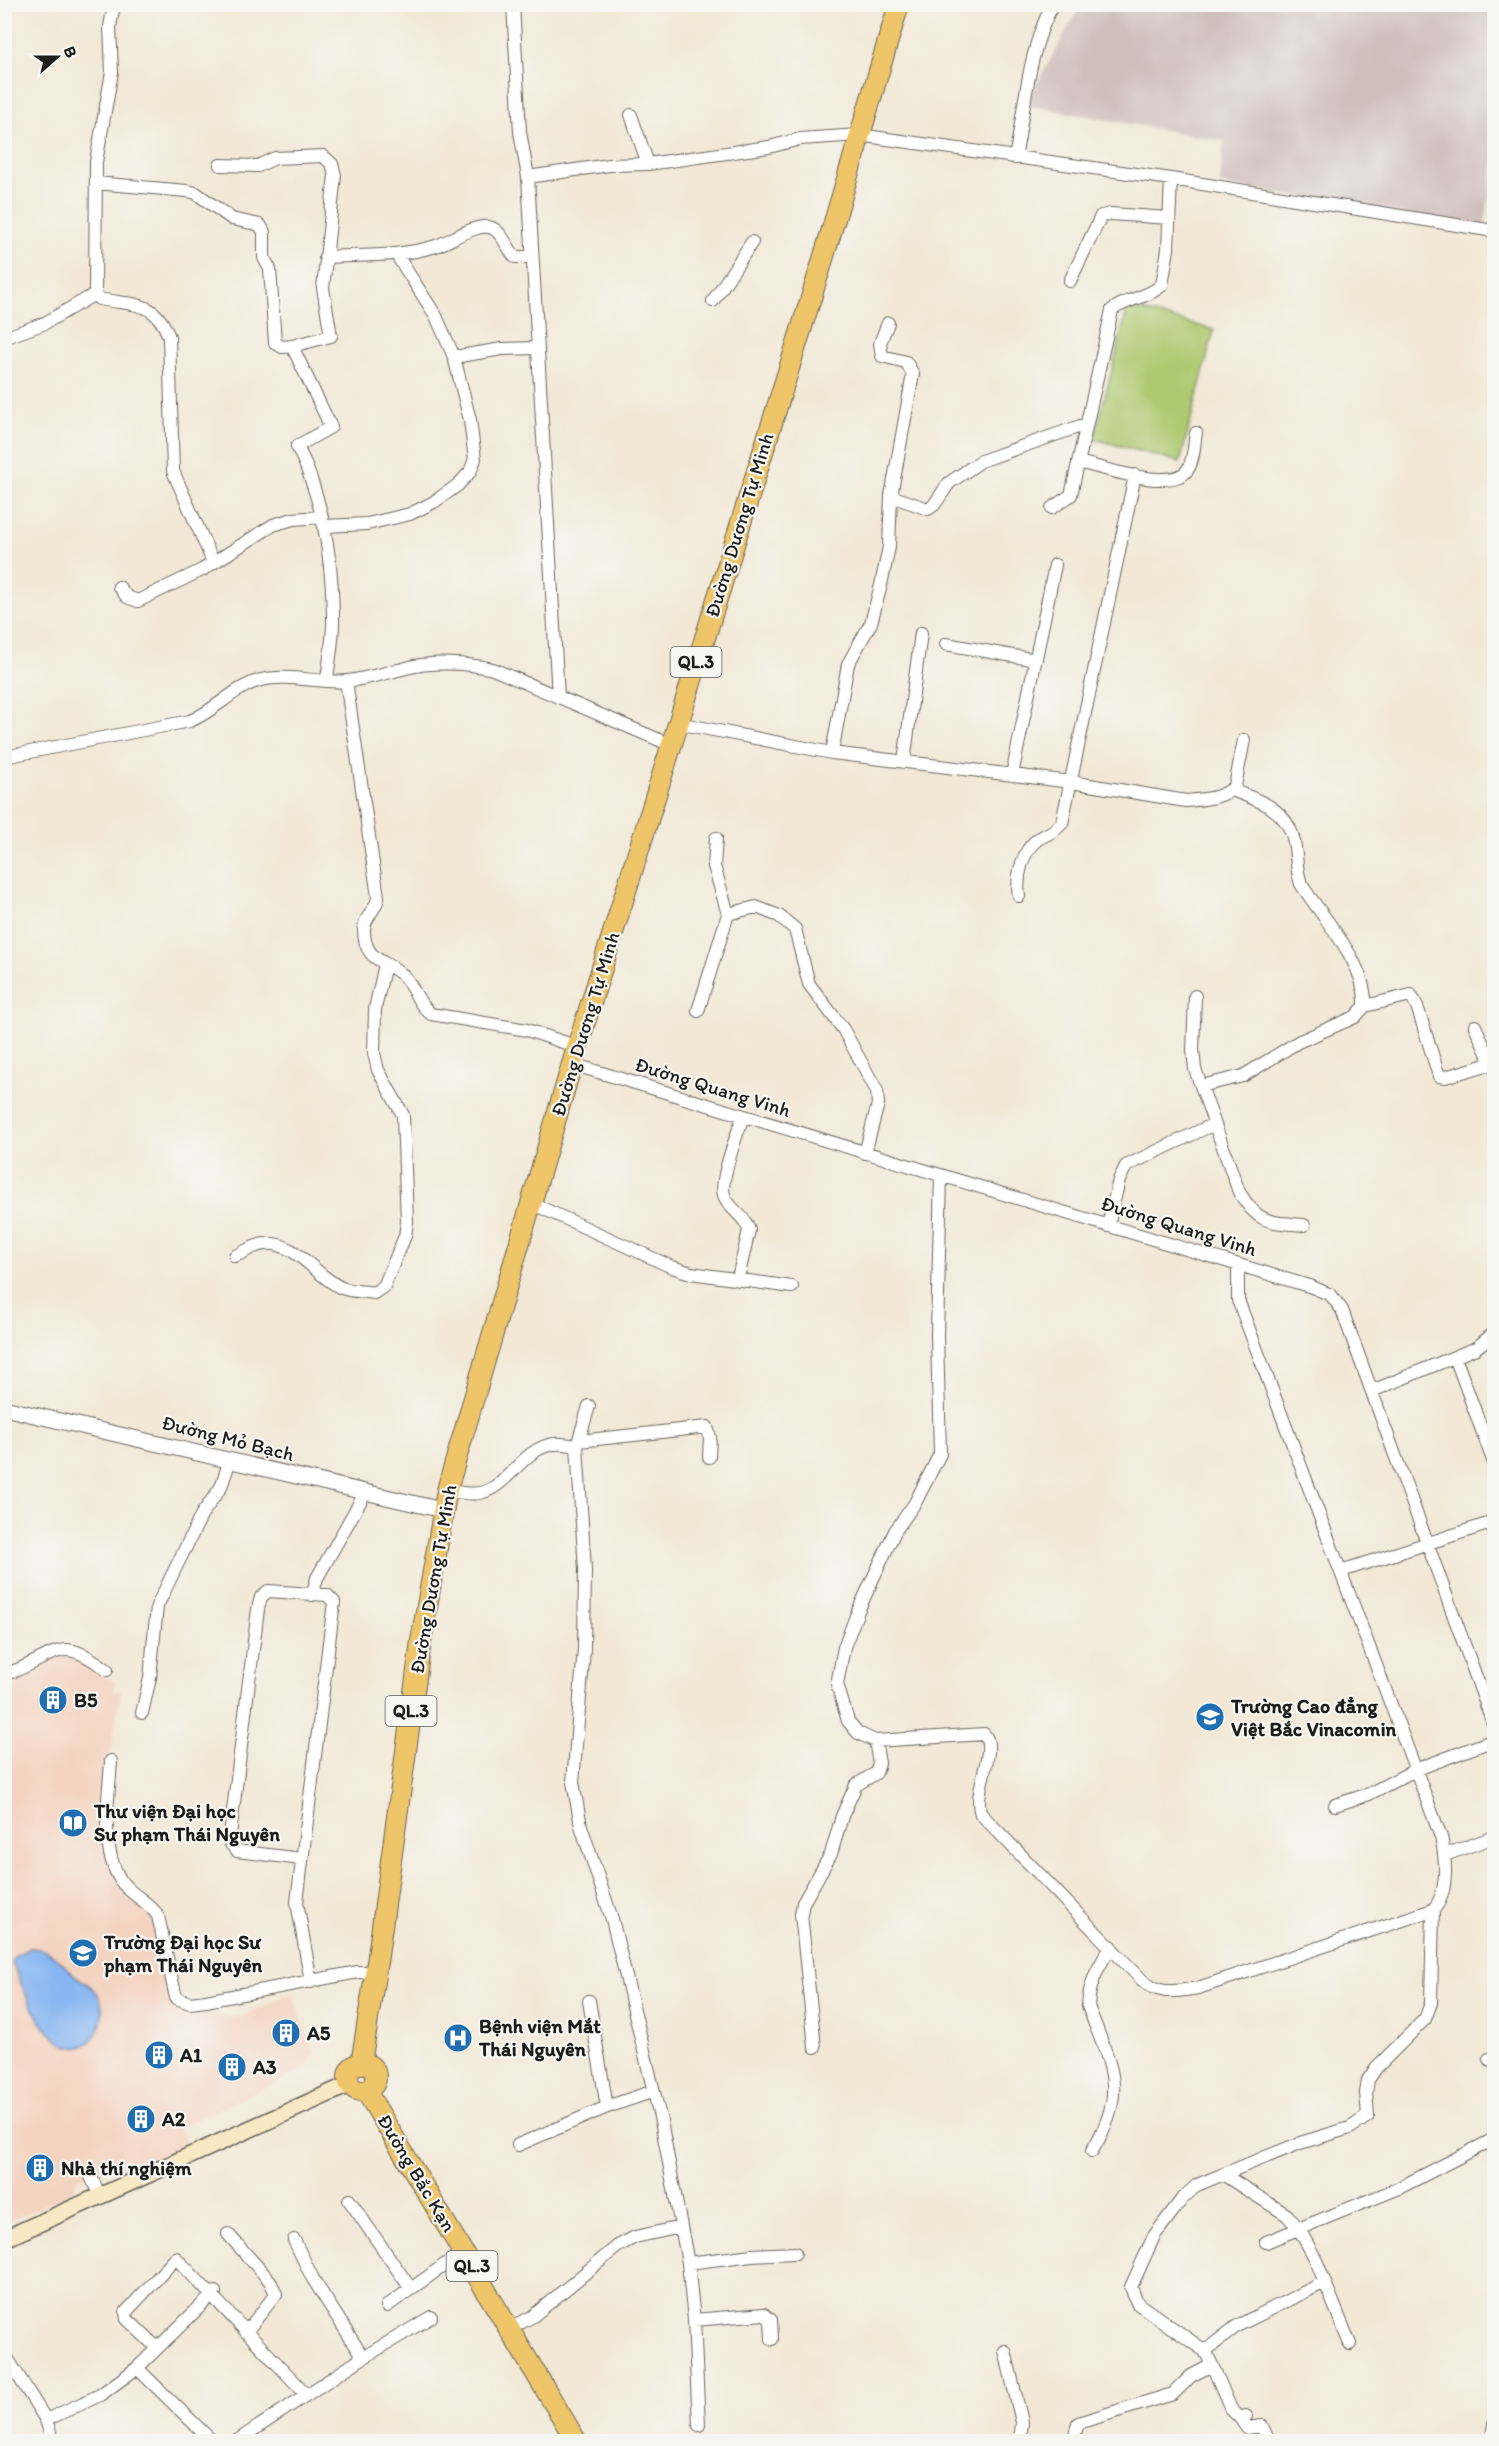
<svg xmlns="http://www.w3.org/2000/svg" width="1499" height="2446" font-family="Itim,sans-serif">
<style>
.built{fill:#f4d3c0}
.industrial{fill:#d0c0bc}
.green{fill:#aec96f;stroke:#657246;stroke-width:1.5}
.water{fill:#87b6f2;stroke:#526987;stroke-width:1.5}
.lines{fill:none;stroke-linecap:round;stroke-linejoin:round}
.minor-casing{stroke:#67635d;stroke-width:14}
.tertiary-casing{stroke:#67635d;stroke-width:17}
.secondary-casing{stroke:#67635d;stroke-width:19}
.trunk-casing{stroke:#67635d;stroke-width:22}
.minor{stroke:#fff;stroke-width:12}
.tertiary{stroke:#fff;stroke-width:15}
.secondary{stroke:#f8e8c3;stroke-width:16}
.trunk{stroke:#eec569;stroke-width:20}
.labels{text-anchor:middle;stroke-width:4.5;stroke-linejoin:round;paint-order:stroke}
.shield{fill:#f6f6f2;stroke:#5d5d5c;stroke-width:1.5}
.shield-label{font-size:18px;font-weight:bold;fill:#1c1c1c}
.street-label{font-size:20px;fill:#1c1c1c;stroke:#f6f6f2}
.poi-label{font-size:20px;font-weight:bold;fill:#1c1c1c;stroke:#f6f6f2;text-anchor:start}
</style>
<rect width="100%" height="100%" fill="#f6f6f2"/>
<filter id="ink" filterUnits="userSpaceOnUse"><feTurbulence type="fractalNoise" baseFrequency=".0167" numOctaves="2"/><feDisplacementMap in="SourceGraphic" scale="12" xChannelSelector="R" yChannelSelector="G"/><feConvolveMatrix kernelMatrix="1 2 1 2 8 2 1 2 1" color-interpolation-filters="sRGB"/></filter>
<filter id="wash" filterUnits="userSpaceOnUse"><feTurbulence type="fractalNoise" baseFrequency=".008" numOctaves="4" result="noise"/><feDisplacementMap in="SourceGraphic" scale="24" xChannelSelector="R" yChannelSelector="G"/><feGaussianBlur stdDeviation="1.35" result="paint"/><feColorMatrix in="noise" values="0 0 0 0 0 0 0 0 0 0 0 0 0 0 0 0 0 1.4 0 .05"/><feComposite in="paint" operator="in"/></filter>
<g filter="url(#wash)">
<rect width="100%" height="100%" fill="#f2e8d5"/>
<path class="built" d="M62 1654 77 1656 100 1675 114 1681V1691H121L98 1827 102 1846 118 1884 127 1898 152 1912 171 1998 181 2009 230 2017 242 2016 292 1993 314 2053 308 2068 179 2127 187 2145 128 2172 110 2163 78 2179 71 2193 5 2223 4 1677H19Z"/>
<path class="industrial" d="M1081 5H1494V168L1484 228 1220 184 1224 141 1025 105Z"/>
<path class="green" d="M1128 307 1214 330 1180 462 1094 439Z"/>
<path class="water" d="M30 1948C49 1948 59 1960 72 1973 80 1981 94 1985 99 1997 111 2021 88 2064 59 2041 35 2023 24 1989 12 1963L15 1956Z"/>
</g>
<g filter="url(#ink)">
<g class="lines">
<g class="minor-casing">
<path id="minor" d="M114 4 110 27 112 72 96 162 95 294 99 299C135 306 155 299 169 337L173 471 213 562
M513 4 520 132 528 177 558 697
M631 115 648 164
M1015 158C1025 108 1028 49 1053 4
M220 165 258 166 275 158 323 156 332 164 335 175 323 288 331 336 292 346 331 427 297 446C323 498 332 559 333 616 334 637 329 660 327 680
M528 177 609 165 648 164 769 147 800 139 859 135 1171 179 1494 231
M96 183 187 191 196 193 232 219 260 225 264 232V258L270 269 275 343 282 347 292 346
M325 257C362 255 401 257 436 246 451 241 477 222 492 228 502 232 508 249 515 257H532
M1070 281 1101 216 1111 214 1169 218
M713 301 752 242
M4 338 45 323 95 294
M454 357 502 349 537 348
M1078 462C1101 467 1174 493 1188 469 1194 460 1194 444 1196 433
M891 496 928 509 934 505 949 483 981 461 1086 424
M1052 508 1071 495 1112 310C1128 298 1148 298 1162 285L1168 249 1171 179
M324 526 367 524 410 514 434 502 458 485 470 472 475 459 470 420 454 357 436 316 396 254
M119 587 127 597 138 601 202 570 273 525 293 519 322 517
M946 644 1036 660
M346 681 378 897C377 910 364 916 364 930 364 966 392 959 407 980 416 992 418 1004 431 1014L527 1030 578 1047
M677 723 832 753 1071 782 1186 801C1203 799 1223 799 1235 786L1244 740
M832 753 848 664 871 623 881 585 889 547 891 496 913 374 906 362 882 356 880 343 888 323
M4 757 190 721C215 711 234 687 261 680 289 673 320 684 348 681 370 678 386 673 406 668 432 661 467 663 493 669L671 745
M904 762 921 633
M1012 775 1055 565
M1019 896C1016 878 1022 850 1038 839 1048 833 1055 832 1062 823L1135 475
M728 914 756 907 779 916 795 929 809 984 843 1029 877 1091 878 1104 865 1153
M1195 996 1193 1050 1195 1069 1239 1192C1258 1224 1269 1222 1304 1225
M1365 1006 1411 995 1417 1006 1439 1076 1445 1077 1490 1064
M698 1011 728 914 714 866 716 838
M1475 1026 1494 1069
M572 1064 1312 1287 1331 1295 1342 1310 1494 1726
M1201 1086 1243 1076 1298 1042 1355 1017 1365 1006C1367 963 1323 919 1301 884 1296 870 1297 856 1294 842 1288 809 1259 800 1231 790
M941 1175 937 1335 940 1454 915 1503 895 1531 858 1611 844 1647 837 1684 848 1721 858 1733 875 1741 984 1734C998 1749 972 1791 981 1814L1142 1980C1159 1996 1177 1991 1198 1988L1433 1910C1449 1893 1446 1859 1441 1837L1238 1300V1265
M531 1203 672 1267 691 1273 792 1287
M1108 1226 1119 1180 1126 1166 1214 1124
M235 1256C245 1252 255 1244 266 1244 296 1241 316 1277 342 1288 351 1292 364 1291 374 1293L384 1286 405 1236 407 1222 403 1115 378 1070 374 1053 375 1009 385 964
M738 1278 749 1230C745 1215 729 1210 724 1195 719 1180 738 1133 743 1116
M1455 1357 1494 1463
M1372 1391 1476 1348 1494 1333
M589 1406 577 1446 585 1570 584 1649 573 1782 581 1826 612 1919 661 2121 688 2263 694 2320 699 2425
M579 1441 707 1427 710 1437 709 1457
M447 1490C457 1492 470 1495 480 1493 509 1487 522 1448 554 1444 561 1443 570 1445 577 1446
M1341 1571 1494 1522
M312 1595 317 1578 365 1493
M4 1671 12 1672C60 1653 62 1635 107 1670
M142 1713 150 1678 157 1606 202 1514 221 1487 230 1460
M111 1761C109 1798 99 1847 121 1881 130 1895 149 1901 158 1916L176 1998 190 2003 206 2001 358 1972H376
M1335 1805 1369 1794 1415 1770 1494 1740
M1445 1855 1494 1837
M301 1859 237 1851 231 1844 230 1835 258 1609 261 1597 268 1591 327 1595 334 1602 297 1902 311 1982
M589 2001 607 2107
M815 2047 801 1914 803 1903 831 1854 842 1816 856 1785 876 1773 879 1763 875 1741
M1489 2059 1494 2061
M518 2145 607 2107 654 2091
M1092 2151C1129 2090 1111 2068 1088 2006 1089 1983 1099 1966 1111 1946
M1224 2175 1287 2215 1299 2229 1315 2258 1350 2344
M91 2177 100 2196
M349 2200 411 2289
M228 2234 270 2281 276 2294 246 2332
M1266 2242 1397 2189 1494 2139
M688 2263 752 2255 795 2253
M387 2306 464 2251
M694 2320 764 2314 771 2320 772 2339
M510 2329 533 2316 618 2246 635 2237 681 2227
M157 2348 127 2319 126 2312 176 2258 305 2393
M1005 2351 1022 2422 1020 2442
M1205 2351 1237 2326 1323 2283
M4 2353 46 2420 53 2442
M361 2359 431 2317
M1212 2365 1231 2409 1240 2418 1246 2416
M137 2368 213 2442
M1240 2418 1247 2428 1262 2426 1269 2442
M46 2420 100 2395 137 2368 215 2292
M235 2442 361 2359 359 2351 313 2279 294 2240
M1073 2442 1078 2423 1173 2394 1191 2376 1212 2365 1205 2351 1137 2303 1131 2287 1154 2236 1182 2199 1197 2185 1300 2143 1350 2128 1368 2116 1366 2093 1368 2080 1376 2068 1425 2019 1431 2003 1433 1910
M1491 2442 1494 2424"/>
</g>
<g class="tertiary-casing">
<path id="tertiary" d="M4 1408 442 1510"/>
</g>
<g class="secondary-casing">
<path id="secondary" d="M4 2239 350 2084"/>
</g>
<g class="trunk-casing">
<path id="trunk" d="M348 2077a14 14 0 1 1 28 0a14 14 0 1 1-28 0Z
M361 2064 378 1956 421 1641 447 1490 572 1064 821 266 899 4
M366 2091 577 2442"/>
</g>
<use href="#minor" class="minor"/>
<use href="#tertiary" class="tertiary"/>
<use href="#secondary" class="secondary"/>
<use href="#trunk" class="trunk"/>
</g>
</g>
<defs>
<g id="building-disc" transform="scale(1.5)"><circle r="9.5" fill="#1f6fb2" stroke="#f6f6f2"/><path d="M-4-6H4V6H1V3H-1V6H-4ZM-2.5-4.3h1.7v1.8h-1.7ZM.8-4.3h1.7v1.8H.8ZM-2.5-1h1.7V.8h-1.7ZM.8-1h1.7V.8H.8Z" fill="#fff"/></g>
<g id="university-disc" transform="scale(1.5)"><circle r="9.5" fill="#1f6fb2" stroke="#f6f6f2"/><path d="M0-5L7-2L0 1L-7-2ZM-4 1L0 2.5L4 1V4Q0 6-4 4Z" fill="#fff"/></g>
<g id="library-disc" transform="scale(1.5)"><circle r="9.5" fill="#1f6fb2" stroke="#f6f6f2"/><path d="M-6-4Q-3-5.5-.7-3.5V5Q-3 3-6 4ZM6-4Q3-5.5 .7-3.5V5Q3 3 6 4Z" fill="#fff"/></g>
<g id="hospital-disc" transform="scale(1.5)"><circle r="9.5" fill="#1f6fb2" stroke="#f6f6f2"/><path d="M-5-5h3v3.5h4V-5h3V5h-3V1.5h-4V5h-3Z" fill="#fff"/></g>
</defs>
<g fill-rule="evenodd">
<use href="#building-disc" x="53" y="1700"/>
<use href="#university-disc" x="1210" y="1717"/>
<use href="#library-disc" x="73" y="1823"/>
<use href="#university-disc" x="83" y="1953"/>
<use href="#building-disc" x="286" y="2033"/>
<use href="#hospital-disc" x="458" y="2038"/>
<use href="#building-disc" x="159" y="2055"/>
<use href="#building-disc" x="232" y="2067"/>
<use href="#building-disc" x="141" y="2119"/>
<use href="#building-disc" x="40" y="2168"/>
</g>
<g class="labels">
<g class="shield">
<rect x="670.5" y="647" width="51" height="30" rx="4.5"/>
<rect x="385.5" y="1696" width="51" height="30" rx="4.5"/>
<rect x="446.5" y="2251" width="51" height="30" rx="4.5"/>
</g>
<g class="shield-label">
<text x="696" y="668">QL.3</text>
<text x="411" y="1717">QL.3</text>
<text x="472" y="2272">QL.3</text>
</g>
<g class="street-label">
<text transform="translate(739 525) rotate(-73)" y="7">Đường Dương Tự Minh</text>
<text transform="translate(585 1024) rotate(-73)" y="7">Đường Dương Tự Minh</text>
<text transform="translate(713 1087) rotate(17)" y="7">Đường Quang Vinh</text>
<text transform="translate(1179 1226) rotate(17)" y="7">Đường Quang Vinh</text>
<text transform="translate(228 1438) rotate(14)" y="7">Đường Mỏ Bạch</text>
<text transform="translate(433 1579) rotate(-80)" y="7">Đường Dương Tự Minh</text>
<text transform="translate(417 2173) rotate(59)" y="7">Đường Bắc Kạn</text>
</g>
<g class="poi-label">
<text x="74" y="1707">B5</text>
<text x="1231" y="1713">Trường Cao đẳng<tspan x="1231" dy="23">Việt Bắc Vinacomin</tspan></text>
<text x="94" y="1818">Thư viện Đại học<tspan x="94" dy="23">Sư phạm Thái Nguyên</tspan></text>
<text x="104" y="1949">Trường Đại học Sư<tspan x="104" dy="23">phạm Thái Nguyên</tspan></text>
<text x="479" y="2033">Bệnh viện Mắt<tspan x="479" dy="23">Thái Nguyên</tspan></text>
<text x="307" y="2040">A5</text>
<text x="180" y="2062">A1</text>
<text x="253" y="2074">A3</text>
<text x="162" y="2126">A2</text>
<text x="61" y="2175">Nhà thí nghiệm</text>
</g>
</g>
<rect width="1499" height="2446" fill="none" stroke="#f6f6f2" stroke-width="24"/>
<g transform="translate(57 57) rotate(69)" stroke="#f6f6f2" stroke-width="4.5" paint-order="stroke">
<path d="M0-4.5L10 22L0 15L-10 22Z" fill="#1c1c1c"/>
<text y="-9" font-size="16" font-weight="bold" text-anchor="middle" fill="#1c1c1c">B</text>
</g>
</svg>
